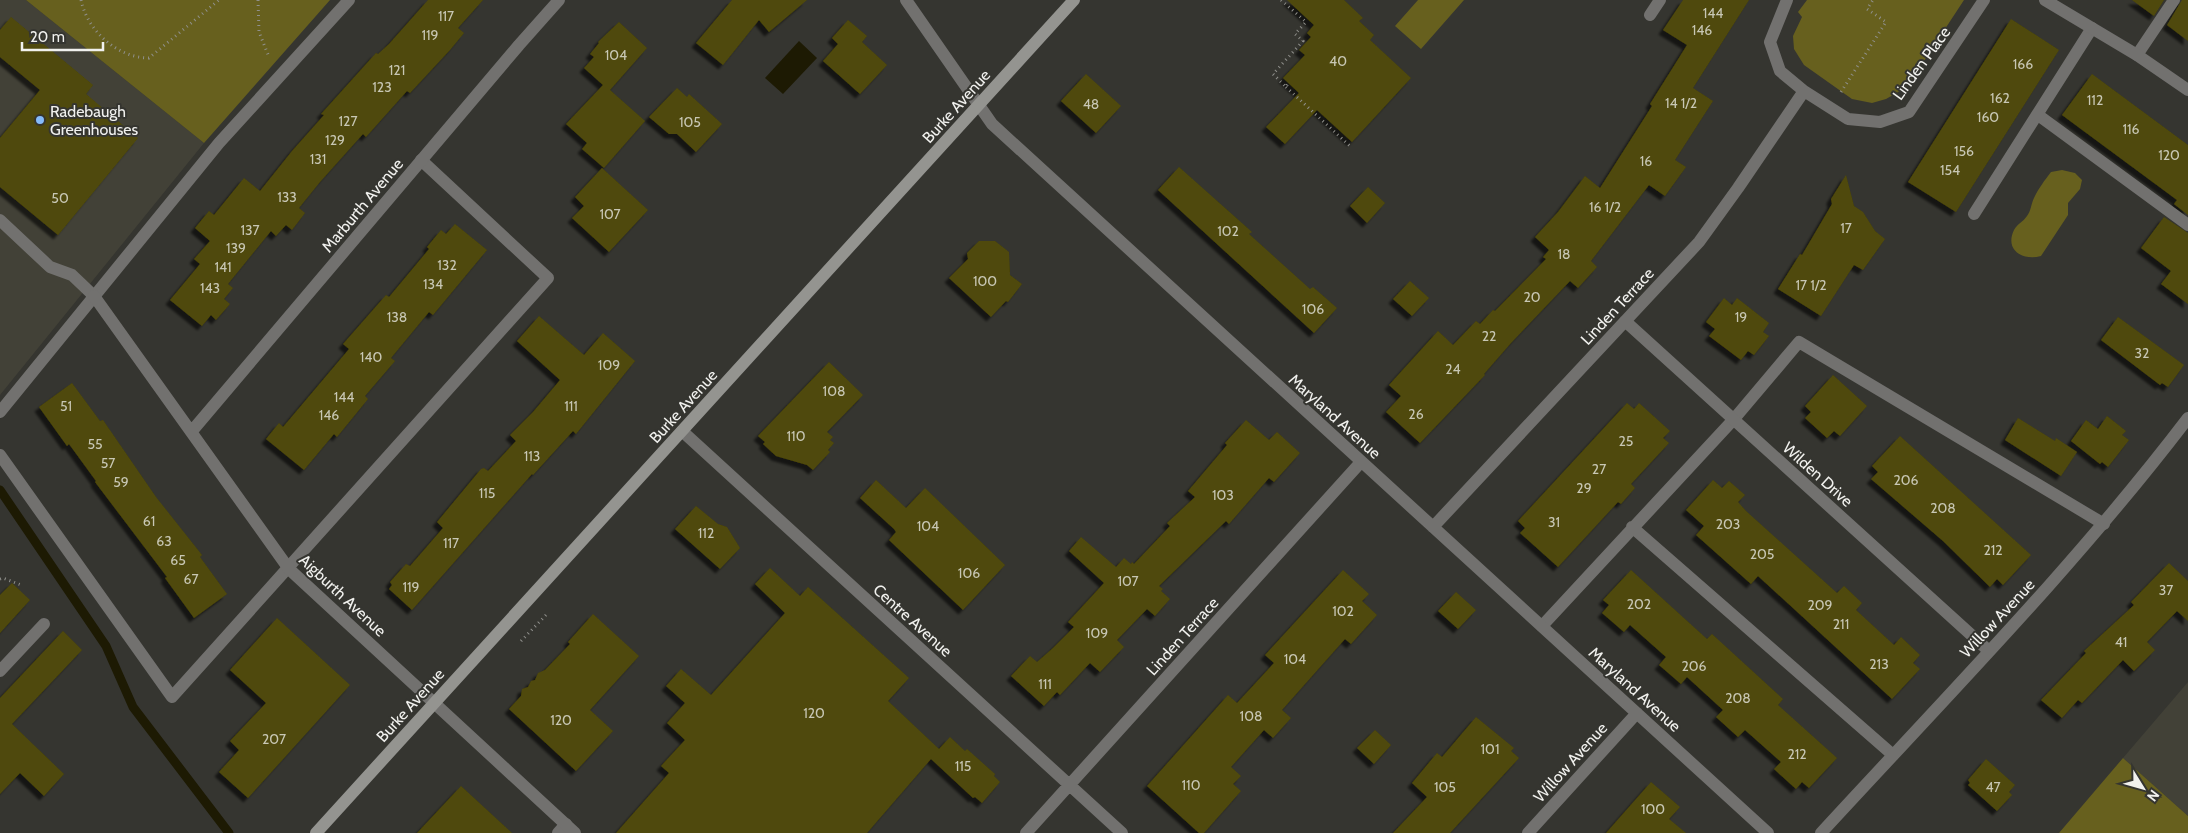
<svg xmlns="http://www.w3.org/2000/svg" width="2188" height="833" font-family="Cabin,sans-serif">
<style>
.built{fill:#424137}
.green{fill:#67601e}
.water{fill:#1d1a03}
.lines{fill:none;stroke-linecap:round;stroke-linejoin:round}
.stream{stroke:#1d1a03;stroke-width:9}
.building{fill:#4f4908;filter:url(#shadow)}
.path{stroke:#90908c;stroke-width:3;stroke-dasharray:1 4;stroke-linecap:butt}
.lane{stroke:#72716f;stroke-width:12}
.street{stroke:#72716f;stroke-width:12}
.secondary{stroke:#949490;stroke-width:12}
.poi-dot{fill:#85bbfb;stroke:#353530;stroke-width:2}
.labels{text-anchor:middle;stroke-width:4;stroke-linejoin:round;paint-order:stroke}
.number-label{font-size:14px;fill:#c8c7b4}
.street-label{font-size:16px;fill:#f1f1ee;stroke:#353530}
.poi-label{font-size:16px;fill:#f1f1ee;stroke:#353530;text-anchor:start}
</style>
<defs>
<filter id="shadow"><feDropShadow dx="-4.5" dy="4.5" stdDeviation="1" flood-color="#0009"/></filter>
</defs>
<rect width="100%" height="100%" fill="#353530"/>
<path class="built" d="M0 0H26L204 143 0 395Z
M2188 682V816L2123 758Z"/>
<path class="green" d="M26 0H330L204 143Z
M1418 0H1464L1421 49 1395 26Z
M1807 0H1964L1907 87 1886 99 1872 103 1852 99 1804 65 1794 49 1793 36 1802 17 1798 12Z
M2062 170 2075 173 2082 180 2080 189 2068 203V215L2041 256C2024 261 2004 251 2014 230 2017 224 2023 222 2027 216 2031 211 2031 204 2034 198 2038 189 2045 180 2051 172Z
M2123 758 2188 816V833H2059Z"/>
<path class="water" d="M799 41 817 58 783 94 765 78Z"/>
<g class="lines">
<path class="stream" d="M0 490 106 646 133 707 229 833"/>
</g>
<path class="building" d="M428 0H483L458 28 464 33 450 50 410 93 407 91 366 137 363 134 320 182 299 208 305 213 292 230 286 225 276 236 271 231 228 284 233 288 224 299 230 304 216 320 211 315 202 326 170 300 200 264 194 259 210 241 195 228 209 211 214 215 244 178 260 191 292 151 324 115 321 114 376 53 378 54 389 44Z
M732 0H807L769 32 759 20 723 65 696 43Z
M1287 0H1344L1363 18 1359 21 1374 35 1370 40 1411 78 1352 142 1317 110 1285 144 1266 127 1299 93 1283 78 1305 55 1299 50 1311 37 1307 33 1314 25Z
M1683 0H1749L1693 88 1713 101 1675 160 1686 167 1665 196 1649 185 1591 261 1597 267 1578 288 1570 281 1511 343 1484 374 1485 375 1420 443 1386 412 1401 396 1389 385 1438 331 1453 345 1476 321 1480 324 1493 310 1495 311 1546 259 1543 257 1549 250 1535 237 1558 212 1585 176 1600 188 1652 106 1650 104 1687 45 1663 30Z
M2132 0H2164L2154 16Z
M2182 0H2188V41L2167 25Z
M11 17 93 85 86 94 138 138 58 235 0 187V138L40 90 0 57V30Z
M2011 19 2059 50 1956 212 1908 182Z
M848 20 867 36 862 42 887 65 860 94 823 61 838 44 832 38Z
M619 22 647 48 610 90 645 121 604 168 582 149 587 143 566 124 603 85 584 68 594 57 590 54 599 43 598 42Z
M1086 74 1121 106 1096 133 1061 101Z
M2092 74 2188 145V215L2174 204 2177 200 2062 115Z
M677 88 687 97 689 94 722 124 696 152 677 134H669L649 117Z
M1179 167 1252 232 1249 234 1310 289 1313 287 1337 308 1314 333 1158 190Z
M602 168 648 210 609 252 572 218 584 206 575 197Z
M1846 175 1854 206 1863 212 1875 231 1885 239 1863 270 1854 265 1821 316 1778 289 1800 254 1802 255 1832 204 1831 199Z
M1368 187 1385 203 1367 223 1350 206Z
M2164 217 2188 233V304L2161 284 2171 271 2141 248Z
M455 224 487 250 433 315 429 312 391 358 395 361 365 396 368 399 337 437 334 434 304 470 266 439 279 423 283 427 349 349 343 344 386 295 389 297 429 249 427 247 441 230 446 234Z
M979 241H995L1009 252 1010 275 1022 284 1008 302 1006 301 991 317 949 278 968 259 967 253Z
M1410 281 1429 298 1412 316 1393 299Z
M1724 298 1732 305 1737 298 1769 323 1763 332 1769 336 1754 355 1748 351 1741 360 1709 336 1715 329 1706 322Z
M539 316 584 355 603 333 635 361 576 434 573 431 533 475 532 474 412 610 389 589 392 585 390 582 406 564 410 566 443 528 437 522 481 469 484 468 488 471 516 441 510 435 533 412 560 380 517 341Z
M2118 317 2184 365 2168 387 2162 383 2160 385 2101 340Z
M829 362 863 395 827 432 833 437 830 440 834 443 828 450 830 452 813 470 807 465 776 456 763 444 765 442 758 436Z
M1833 375 1867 406 1840 436 1834 431 1827 438 1805 418 1811 412 1805 406Z
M72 383 100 421 103 420 156 497 202 555 200 557 227 594 194 618 165 578 167 577 95 482 96 481 69 444 67 446 39 407Z
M1627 403 1634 409 1639 403 1670 431 1663 438 1669 443 1631 484 1635 488 1621 504 1618 502 1558 567 1520 533 1525 528 1518 521Z
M2107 416 2126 431 2122 435 2129 440 2108 467 2102 462 2100 464 2071 441 2086 420 2098 429Z
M2018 418 2055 441 2056 438 2077 452 2061 476 2005 440Z
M1246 420 1269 440 1277 432 1300 453 1274 482 1269 478 1229 524 1226 521 1159 586 1163 589 1161 591 1170 599 1155 616 1147 609 1117 640 1124 647 1100 672 1090 663 1060 695 1057 692 1044 706 1011 676 1030 656 1037 662 1053 648 1074 627 1068 622 1104 583 1069 551 1081 537 1116 567 1124 558 1131 564 1132 562 1134 564 1170 526 1167 523 1195 497 1188 491 1227 445 1225 443Z
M1900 436 2031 555 2003 585 1997 579 1990 587 1943 541 1871 479 1878 472 1872 466Z
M876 480 906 508 925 488 1005 565 963 610 889 540 896 532 894 529 860 498Z
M1713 480 1722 488 1729 481 1745 495 1738 502 1746 511 1837 593 1844 586 1862 603 1856 610 1894 645 1901 637 1920 655 1913 663 1920 669 1892 699 1758 576 1751 584 1696 535 1704 526 1686 510Z
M696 506 718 524 727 527 740 548 720 569 675 529Z
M2169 563 2188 581V621L2177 611 2147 642 2155 650 2134 671 2123 660 2082 703 2078 700 2062 718 2041 700 2086 653 2084 651 2134 605 2131 602Z
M770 568 800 596 808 587 909 678 888 701 939 749 950 737 965 751 967 749 995 774 994 776 1000 782 982 803 975 797 973 798 931 759 867 833H616L669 773 661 766 685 740 667 723 685 703 666 686 681 669 711 695 785 613 755 584Z
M1343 570 1369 594 1362 601 1377 615 1351 644 1345 639 1282 710 1291 718 1273 738 1264 730 1231 767 1241 776 1233 784 1241 791 1204 833H1199L1147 786 1228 695 1237 703 1274 663 1265 655Z
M1631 570 1707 639 1712 634 1783 699 1778 705 1837 758 1809 788 1802 782 1796 789 1774 769 1781 762 1745 730 1738 737 1716 717 1723 710 1687 677 1681 684 1659 665 1666 657 1630 625 1624 632 1602 613 1609 605 1603 600Z
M12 583 30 600 0 633V595Z
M1456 592 1476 610 1458 629 1438 611Z
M593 614 639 656 590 710 613 731 576 771 509 709 521 696 522 689 528 687 531 681 535 680 538 673 545 670 570 644 568 642Z
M277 618 350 685 248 798 219 772 239 750 230 741 266 703 230 670Z
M63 631 82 650 12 724 64 774 44 796 20 773 0 794V698Z
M1476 717 1514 748 1511 751 1519 758 1450 833H1393L1427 797 1412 783 1437 753 1442 757Z
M1375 730 1391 745 1374 764 1357 748Z
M1986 759 2015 785 2009 792 2012 795 1997 811 1968 785 1970 783 1968 780Z
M1651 782 1680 807 1669 819 1686 833H1606Z
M461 786 512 833H417Z"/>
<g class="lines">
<path class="path" d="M81 0C87 30 117 58 149 58L219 0
M258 0 259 32 269 57
M1281 0 1306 22 1295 34 1303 41 1273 74 1286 87 1288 83
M1286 87 1351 147
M1841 92 1886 22 1867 9 1873 0
M0 579 3 578 21 585
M521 641 547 614"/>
<path class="lane" d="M1650 15 1660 0
M2137 55 2174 0
M2038 115 2188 225
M1974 214 2092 28
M0 220 50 267 72 275 94 296
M0 412 219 143 349 0
M0 455 172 697 548 278 421 160
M1632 527 1893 755
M1542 626 1734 419 1799 342 2104 524
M0 671 44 624
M558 833 566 824"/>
<path class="street" d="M906 0 992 124 1768 833
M1787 0 1770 42 1780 71 1804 91 1848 119 1880 122 1909 112 1984 0
M2045 0 2137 55 2188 90
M94 296 289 569 575 833
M1625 321 1989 651
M192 431 519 45 559 0
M682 431 1122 833
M1433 527 1699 242 1738 188 1804 91
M1026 833 1361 462
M1528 833 1637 713
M1821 833C1946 697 2076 565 2188 418"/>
<path class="secondary" d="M316 833 1074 0"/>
</g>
<circle class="poi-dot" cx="40" cy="120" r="5"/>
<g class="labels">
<g class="number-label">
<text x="1713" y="18">144</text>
<text x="446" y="21">117</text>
<text x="1702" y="35">146</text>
<text x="430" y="40">119</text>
<text x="616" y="60">104</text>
<text x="1338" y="66">40</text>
<text x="2023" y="69">166</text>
<text x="397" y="75">121</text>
<text x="382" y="92">123</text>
<text x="2000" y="103">162</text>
<text x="2095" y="105">112</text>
<text x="1681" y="108">14 1/2</text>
<text x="1091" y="109">48</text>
<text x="1988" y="122">160</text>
<text x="348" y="126">127</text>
<text x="690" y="127">105</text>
<text x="2131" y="134">116</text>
<text x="335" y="145">129</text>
<text x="1964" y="156">156</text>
<text x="2169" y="160">120</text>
<text x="318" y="164">131</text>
<text x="1646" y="166">16</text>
<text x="1950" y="175">154</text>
<text x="287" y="202">133</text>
<text x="60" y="203">50</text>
<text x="1605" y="212">16 1/2</text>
<text x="610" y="219">107</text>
<text x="1846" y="233">17</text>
<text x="250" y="235">137</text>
<text x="1228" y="236">102</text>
<text x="236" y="253">139</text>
<text x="1564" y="259">18</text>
<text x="447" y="270">132</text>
<text x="223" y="272">141</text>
<text x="985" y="286">100</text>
<text x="433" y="289">134</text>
<text x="1811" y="290">17 1/2</text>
<text x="210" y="293">143</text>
<text x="1532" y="302">20</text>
<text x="1313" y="314">106</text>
<text x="397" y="322">138</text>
<text x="1741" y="322">19</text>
<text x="1489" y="341">22</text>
<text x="2142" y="358">32</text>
<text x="371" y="362">140</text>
<text x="609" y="370">109</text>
<text x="1453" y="374">24</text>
<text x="834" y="396">108</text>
<text x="344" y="402">144</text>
<text x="66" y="411">51</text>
<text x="571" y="411">111</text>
<text x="1416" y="419">26</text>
<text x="329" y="420">146</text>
<text x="796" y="441">110</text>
<text x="1626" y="446">25</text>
<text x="95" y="449">55</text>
<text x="532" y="461">113</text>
<text x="108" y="468">57</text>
<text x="1599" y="474">27</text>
<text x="1906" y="485">206</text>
<text x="121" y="487">59</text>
<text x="1584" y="493">29</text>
<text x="487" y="498">115</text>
<text x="1223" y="500">103</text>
<text x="1943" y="513">208</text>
<text x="149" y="526">61</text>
<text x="1554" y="527">31</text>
<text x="1728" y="529">203</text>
<text x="928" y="531">104</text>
<text x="706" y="538">112</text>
<text x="164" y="546">63</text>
<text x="451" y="548">117</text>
<text x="1993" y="555">212</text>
<text x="1762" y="559">205</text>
<text x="178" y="565">65</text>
<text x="969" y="578">106</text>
<text x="191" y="584">67</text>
<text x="1128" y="586">107</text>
<text x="411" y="592">119</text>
<text x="2166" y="595">37</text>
<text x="1639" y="609">202</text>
<text x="1820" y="610">209</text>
<text x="1343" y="616">102</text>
<text x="1841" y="629">211</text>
<text x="1097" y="638">109</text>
<text x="2121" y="647">41</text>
<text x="1295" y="664">104</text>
<text x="1879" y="669">213</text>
<text x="1694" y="671">206</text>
<text x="1045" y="689">111</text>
<text x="1738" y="703">208</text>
<text x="814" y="718">120</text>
<text x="1251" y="721">108</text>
<text x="561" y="725">120</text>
<text x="274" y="744">207</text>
<text x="1490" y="754">101</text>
<text x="1797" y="759">212</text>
<text x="963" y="771">115</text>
<text x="1191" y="790">110</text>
<text x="1445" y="792">105</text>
<text x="1993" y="792">47</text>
<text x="1653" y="814">100</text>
</g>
<g class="street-label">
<text transform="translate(1921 63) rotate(-54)" y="6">Linden Place</text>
<text transform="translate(956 106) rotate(-48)" y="6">Burke Avenue</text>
<text transform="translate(362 205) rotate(-50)" y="6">Marburth Avenue</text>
<text transform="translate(1617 306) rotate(-47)" y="6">Linden Terrace</text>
<text transform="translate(683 406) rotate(-48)" y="6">Burke Avenue</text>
<text transform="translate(1335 416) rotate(42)" y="6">Maryland Avenue</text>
<text transform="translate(1818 474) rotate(42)" y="6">Wilden Drive</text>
<text transform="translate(343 595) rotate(43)" y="6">Aigburth Avenue</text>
<text transform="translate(1997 618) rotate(-47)" y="6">Willow Avenue</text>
<text transform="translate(913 620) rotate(42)" y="6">Centre Avenue</text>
<text transform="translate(1182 636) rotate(-48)" y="6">Linden Terrace</text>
<text transform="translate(1635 689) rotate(42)" y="6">Maryland Avenue</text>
<text transform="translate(410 705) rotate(-48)" y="6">Burke Avenue</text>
<text transform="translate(1570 762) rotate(-48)" y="6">Willow Avenue</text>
</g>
<g class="poi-label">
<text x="50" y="117">Radebaugh<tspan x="50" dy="18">Greenhouses</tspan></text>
</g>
</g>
<g transform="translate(2143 788) rotate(127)" stroke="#353530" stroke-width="4" paint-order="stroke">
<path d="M0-4L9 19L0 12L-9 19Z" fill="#f1f1ee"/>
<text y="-8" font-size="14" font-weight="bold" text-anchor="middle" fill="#f1f1ee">N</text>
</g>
<path d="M22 42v8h81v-8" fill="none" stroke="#f1f1ee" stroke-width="2.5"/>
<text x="30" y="42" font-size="15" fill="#f1f1ee" stroke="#353530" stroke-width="4" paint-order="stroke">20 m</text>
</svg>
